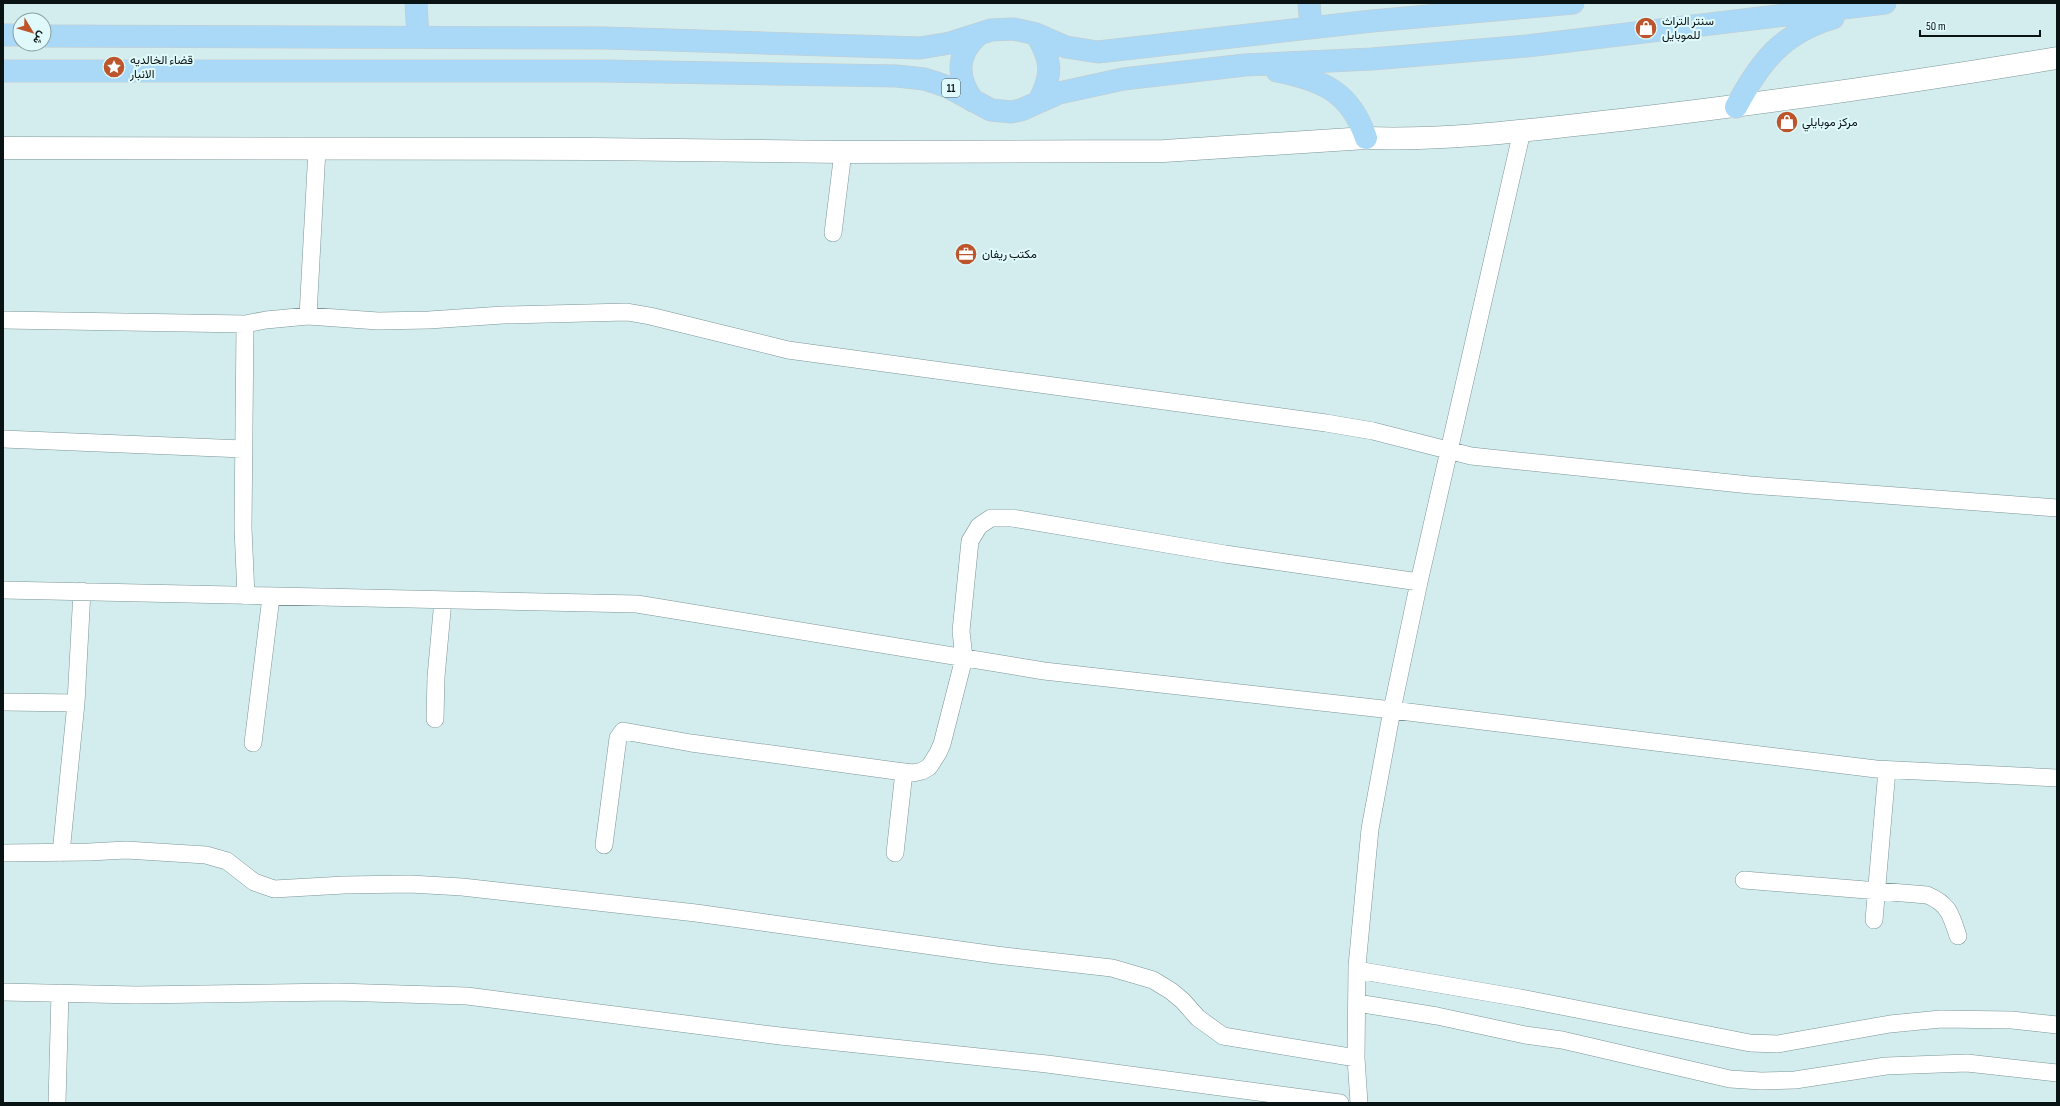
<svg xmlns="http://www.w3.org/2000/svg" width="2060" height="1106" font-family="'Sofia Sans Condensed',Vazirmatn,sans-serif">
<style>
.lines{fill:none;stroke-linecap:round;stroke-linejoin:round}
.street-casing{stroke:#7d9597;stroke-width:18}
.secondary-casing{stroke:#7d9597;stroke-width:23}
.highway-casing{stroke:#c9cbcb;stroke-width:23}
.street{stroke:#fff;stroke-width:17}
.secondary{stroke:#fff;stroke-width:22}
.highway{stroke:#a9d9f6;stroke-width:22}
.labels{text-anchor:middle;stroke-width:4;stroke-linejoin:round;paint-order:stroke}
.shield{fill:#e0fafc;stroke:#4a585a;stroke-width:1}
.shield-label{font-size:11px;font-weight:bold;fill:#0a1314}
.poi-label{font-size:12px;fill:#0a1314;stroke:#e0fafc;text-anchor:start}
</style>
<rect width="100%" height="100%" fill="#d3ecee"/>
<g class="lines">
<g class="street-casing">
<path id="street" d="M833 233 843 152
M308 316 317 149
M3 320 245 324
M3 439 243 449
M3 590 637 604 1044 671 1392 710 1876 769 2057 778
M246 596 243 528 245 324 266 320 308 316 378 321 429 320 503 315 627 312 650 316 788 350 1326 423 1373 431 1471 456 1750 485 2057 508
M3 702 76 703
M435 719 436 677 443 600
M253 743 271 597
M604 845 618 738 623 731 691 743 896 771 913 773 922 771 929 767 938 753 942 744 964 658 961 631 970 541 979 526 991 518H1012L1225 554 1419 582
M3 853 89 852 126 850 206 855 227 861 254 882 274 889 344 885 410 884 462 887 696 913 996 955 1112 968 1153 980 1171 991 1183 1001 1198 1018 1223 1036 1356 1058
M61 853 76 703 82 591
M895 853 904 772
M1744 880 1927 895C1949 904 1951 915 1958 936
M1874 920 1887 770
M1357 970 1520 998 1750 1043 1778 1044 1890 1024 1941 1019 2012 1020 2057 1025
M3 992 136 995 337 992 467 996 780 1036 1047 1064 1340 1103
M1357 1003 1437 1016 1525 1035 1562 1040 1730 1079 1761 1081 1795 1080 1886 1066 1967 1063 2057 1073
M57 1103 60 993
M1359 1103 1356 1058 1357 966 1370 829 1392 710 1419 582 1522 131"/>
</g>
<g class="secondary-casing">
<path id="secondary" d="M3 148 593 149 843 152 1164 151 1366 138C1451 141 1537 129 1621 120 1767 103 1912 82 2057 58"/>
</g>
<g class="highway-casing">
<path id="highway" d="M416 3 418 37
M1309 3 1311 28
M1036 34C1052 60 1053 74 1039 101
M3 35H20
M44 36 605 38 920 48 950 43 991 30 1014 29 1036 34 1066 47 1098 52 1372 21 1573 3
M3 71H603L897 76 924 79 937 83 950 88 991 110 1011 112 1021 110 1059 93 1123 79 1245 65 1372 59 1527 46 1885 3
M1277 71C1322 80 1350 91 1366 138
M973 101C956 77 956 54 979 34
M1736 107C1760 62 1782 33 1833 18"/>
</g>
<use href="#street" class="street"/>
<use href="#secondary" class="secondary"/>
<use href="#highway" class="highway"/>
</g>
<defs>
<g id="shop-disc" transform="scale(1.15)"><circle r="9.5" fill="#bc552b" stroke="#e0fafc"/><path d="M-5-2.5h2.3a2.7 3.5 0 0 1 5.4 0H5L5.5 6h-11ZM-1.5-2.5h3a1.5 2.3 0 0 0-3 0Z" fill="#fff"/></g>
<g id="sight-disc" transform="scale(1.15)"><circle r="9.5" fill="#bc552b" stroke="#e0fafc"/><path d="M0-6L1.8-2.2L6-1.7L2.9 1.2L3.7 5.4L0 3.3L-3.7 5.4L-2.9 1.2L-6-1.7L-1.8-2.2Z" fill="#fff"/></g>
<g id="office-disc" transform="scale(1.15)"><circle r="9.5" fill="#bc552b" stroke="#e0fafc"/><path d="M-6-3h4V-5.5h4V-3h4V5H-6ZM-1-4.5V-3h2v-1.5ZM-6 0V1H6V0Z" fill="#fff"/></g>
</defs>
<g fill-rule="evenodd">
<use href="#shop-disc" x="1646" y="28"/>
<use href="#sight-disc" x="114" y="67"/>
<use href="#shop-disc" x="1787" y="122"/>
<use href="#office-disc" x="966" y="254"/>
</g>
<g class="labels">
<rect class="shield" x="942" y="79" width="18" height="18" rx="3"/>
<g class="shield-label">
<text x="951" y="92">11</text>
</g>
<g class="poi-label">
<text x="1662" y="25">سنتر التراث<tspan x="1662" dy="14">للموبايل</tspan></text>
<text x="130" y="64">قضاء الخالديه<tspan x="130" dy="14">الانبار</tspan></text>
<text x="1802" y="126">مركز موبايلي</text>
<text x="982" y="258">مكتب ريفان</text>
</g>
</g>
<rect width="2060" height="1106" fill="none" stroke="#0a1314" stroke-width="8"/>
<g transform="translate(32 32) rotate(128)"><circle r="19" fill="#e0fafc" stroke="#8a9e9f"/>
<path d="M0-3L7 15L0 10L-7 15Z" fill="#bc552b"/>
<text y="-6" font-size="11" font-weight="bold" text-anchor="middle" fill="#0a1314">ش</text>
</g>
<path d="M1920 30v6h120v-6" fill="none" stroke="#0a1314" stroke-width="2"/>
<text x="1926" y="30" font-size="12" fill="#0a1314" stroke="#e0fafc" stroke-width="3" paint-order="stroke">50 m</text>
</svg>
